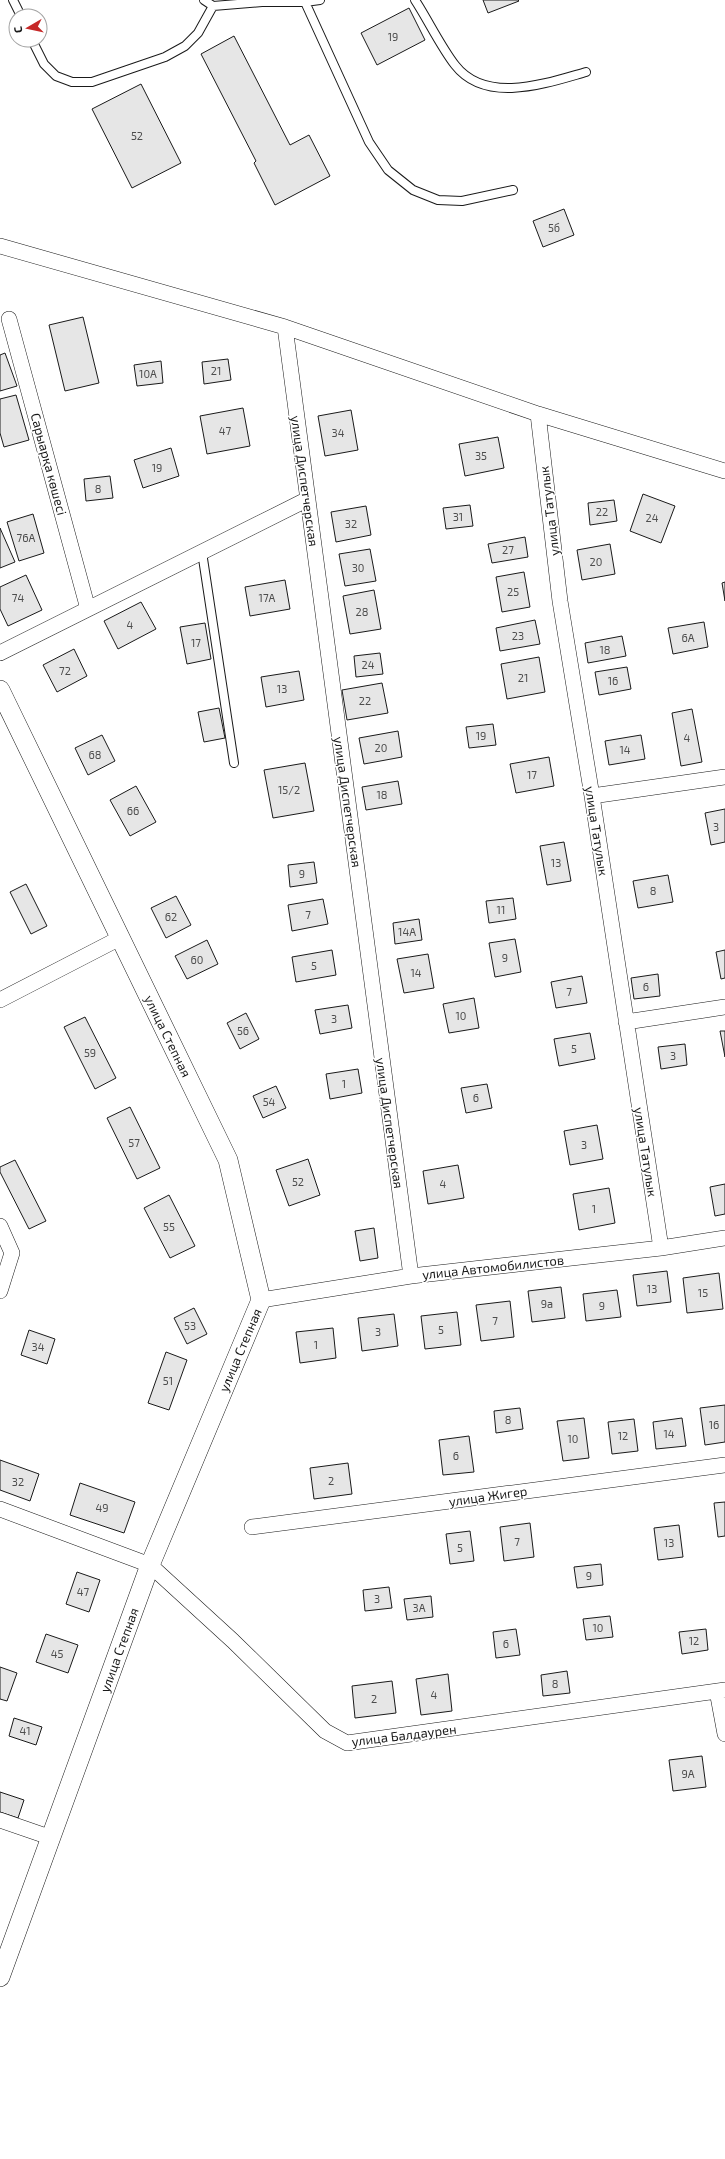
<svg xmlns="http://www.w3.org/2000/svg" width="725" height="2159" font-family="'Exo 2',sans-serif">
<style>
.building{fill:#e6e6e6;stroke:#1a1a1a}
.lines{fill:none;stroke-linecap:round;stroke-linejoin:round}
.service-casing{stroke:#1a1a1a;stroke-width:10}
.minor-casing{stroke:#1a1a1a;stroke-width:16}
.tertiary-casing{stroke:#1a1a1a;stroke-width:20}
.service{stroke:#fff;stroke-width:8}
.minor{stroke:#fff;stroke-width:15}
.tertiary{stroke:#fff;stroke-width:19}
.labels{text-anchor:middle;stroke-width:3;stroke-linejoin:round;paint-order:stroke}
.number-label{font-size:11px;fill:#4d4d4d}
.street-label{font-size:13px;fill:#1a1a1a;stroke:#fff}
</style>
<rect width="100%" height="100%" fill="#fff"/>
<path class="building" d="M483 0H518L519 1 488 13Z
M409 8 425 40 377 65 361 33Z
M234 36 290 145 309 135 330 176 275 205 254 163 256 161 201 54Z
M141 84 181 163 132 188 92 109Z
M564 209 574 235 543 247 533 221Z
M83 317 99 383 65 391 49 325Z
M5 353 17 386 0 391V355Z
M228 359 231 380 204 384 202 362Z
M161 361 163 383 137 386 134 365Z
M16 395 29 440 4 447 0 433V399Z
M243 408 250 446 207 454 200 416Z
M351 410 358 450 325 456 318 416Z
M498 437 504 468 465 476 459 444Z
M171 448 179 476 143 488 134 460Z
M110 476 113 498 86 501 84 479Z
M643 494 675 506 661 543 630 531Z
M614 500 617 521 590 525 588 503Z
M470 505 473 526 446 529 443 508Z
M366 506 371 535 336 542 331 512Z
M33 514 44 553 19 561 7 522Z
M0 528 15 562 0 568Z
M525 537 528 557 492 563 488 544Z
M610 544 615 574 582 580 577 550Z
M370 549 376 581 345 586 339 554Z
M524 572 530 607 502 612 496 577Z
M26 575 42 610 8 626 0 609V587Z
M285 580 290 609 250 616 245 587Z
M725 582V601L722 583Z
M374 590 381 629 350 634 343 596Z
M141 602 156 629 118 649 104 621Z
M535 620 540 644 500 651 496 628Z
M704 622 708 647 673 654 668 628Z
M205 623 211 659 187 664 180 627Z
M622 636 626 656 588 663 585 643Z
M74 649 87 676 57 692 43 665Z
M380 653 383 674 356 677 354 656Z
M539 657 545 692 507 699 501 664Z
M627 667 631 689 599 695 595 672Z
M299 671 304 700 266 707 261 677Z
M382 683 388 713 347 720 342 690Z
M219 708 225 738 204 742 198 712Z
M692 709 702 762 681 766 672 713Z
M493 724 496 745 469 748 466 727Z
M398 731 402 757 364 764 359 738Z
M102 735 115 761 88 775 75 748Z
M641 735 645 759 609 765 605 741Z
M549 757 554 786 516 793 510 764Z
M305 763 314 811 273 818 264 770Z
M398 781 402 804 366 810 362 787Z
M136 786 156 822 130 836 110 800Z
M725 809V842L711 845 705 813Z
M564 842 571 881 547 885 540 846Z
M314 862 317 883 290 887 288 865Z
M668 875 673 902 638 908 633 881Z
M26 884 47 926 31 934 10 892Z
M176 896 191 925 166 938 151 908Z
M513 898 516 919 489 923 486 901Z
M323 899 328 924 292 931 288 905Z
M419 919 422 940 395 944 393 923Z
M515 939 521 972 495 977 489 943Z
M207 940 218 964 187 979 175 956Z
M332 950 336 975 296 982 292 957Z
M725 950V978L721 979 716 952Z
M428 954 434 988 404 993 397 959Z
M658 974 660 996 634 999 631 978Z
M582 976 587 1003 556 1008 551 982Z
M474 998 479 1028 449 1033 443 1004Z
M348 1005 352 1028 320 1034 315 1010Z
M246 1013 259 1039 240 1049 227 1023Z
M85 1017 116 1078 95 1089 64 1027Z
M720 1031H725V1057Z
M590 1033 595 1059 559 1066 554 1039Z
M685 1044 687 1065 661 1069 658 1047Z
M358 1069 362 1093 330 1099 326 1074Z
M487 1084 492 1108 466 1113 461 1088Z
M276 1086 286 1108 263 1118 253 1096Z
M130 1107 160 1168 137 1179 107 1118Z
M597 1125 603 1159 570 1165 564 1131Z
M308 1159 320 1195 289 1206 276 1170Z
M15 1160 46 1221 29 1229 0 1172V1167Z
M458 1165 464 1198 428 1204 423 1171Z
M725 1184V1214L715 1216 710 1187Z
M609 1188 615 1223 579 1230 573 1194Z
M169 1195 195 1246 170 1258 144 1208Z
M374 1228 378 1258 360 1261 355 1231Z
M667 1271 671 1302 637 1306 633 1275Z
M719 1273 723 1309 687 1313 683 1278Z
M561 1287 565 1318 532 1322 528 1291Z
M617 1290 621 1317 586 1321 583 1294Z
M510 1301 514 1337 481 1341 476 1305Z
M194 1308 207 1334 187 1344 174 1318Z
M457 1312 461 1345 425 1349 421 1316Z
M394 1314 398 1346 362 1351 358 1318Z
M333 1328 336 1358 300 1363 296 1332Z
M29 1330 55 1339 47 1364 21 1355Z
M166 1352 187 1360 169 1410 148 1403Z
M725 1405V1442L705 1445 700 1408Z
M520 1408 523 1429 496 1433 494 1411Z
M584 1418 589 1458 563 1461 557 1421Z
M682 1418 686 1446 656 1449 653 1422Z
M634 1419 638 1451 612 1454 608 1422Z
M469 1436 474 1472 443 1475 439 1440Z
M0 1460 39 1474 30 1501 0 1490Z
M348 1463 352 1494 314 1499 310 1468Z
M80 1483 135 1502 124 1533 70 1515Z
M725 1502V1536L718 1537 714 1503Z
M530 1523 534 1557 504 1561 500 1527Z
M679 1525 683 1557 658 1560 654 1528Z
M470 1531 474 1561 450 1564 446 1534Z
M601 1564 603 1585 577 1588 574 1567Z
M77 1572 100 1580 89 1612 66 1604Z
M389 1587 392 1608 365 1611 363 1590Z
M431 1596 433 1617 407 1620 404 1599Z
M610 1616 613 1637 586 1640 583 1619Z
M516 1629 520 1655 496 1658 493 1632Z
M706 1629 708 1650 682 1654 679 1632Z
M46 1634 78 1645 68 1673 36 1662Z
M0 1667 17 1673 7 1701 0 1699Z
M567 1671 570 1693 543 1696 541 1675Z
M448 1674 452 1711 421 1715 416 1679Z
M392 1681 396 1713 355 1718 352 1686Z
M14 1718 42 1727 36 1745 9 1736Z
M702 1756 706 1787 673 1791 669 1760Z
M0 1792 24 1800 18 1818 0 1812Z"/>
<g class="lines">
<g class="service-casing">
<path id="service" d="M13 0 21 16
M204 0 213 6 262 2H305L320 0
M415 0C428 20 441 47 455 65 486 105 547 83 586 72
M305 2 369 142 388 170 413 190 438 200 462 201 513 190
M32 40 44 64 56 76 72 82H92L165 57 185 46 198 33 213 6
M202 552 234 763"/>
</g>
<g class="minor-casing">
<path id="minor" d="M0 246 285 327 538 414 725 471
M9 319 88 609
M285 327 411 1276
M538 414 560 601 592 796 661 1248
M0 653 308 499
M592 796 725 777
M0 1000 120 938
M626 1022 725 1007
M0 1226 12 1253 0 1291
M261 1300 411 1276 661 1248 725 1238
M0 1509 150 1565 233 1641 325 1731 347 1743 725 1690
M252 1527 725 1465
M717 1691 725 1734
M0 1820 52 1838"/>
</g>
<g class="tertiary-casing">
<path id="tertiary" d="M0 690 228 1160 261 1300 150 1565 0 1977"/>
</g>
<use href="#service" class="service"/>
<use href="#minor" class="minor"/>
<use href="#tertiary" class="tertiary"/>
</g>
<g class="labels">
<g class="number-label">
<text x="393" y="41">19</text>
<text x="137" y="140">52</text>
<text x="554" y="232">5б</text>
<text x="216" y="375">21</text>
<text x="148" y="378">10А</text>
<text x="225" y="435">47</text>
<text x="338" y="437">34</text>
<text x="481" y="460">35</text>
<text x="157" y="472">19</text>
<text x="98" y="493">8</text>
<text x="602" y="516">22</text>
<text x="458" y="521">31</text>
<text x="652" y="522">24</text>
<text x="351" y="528">32</text>
<text x="26" y="542">76А</text>
<text x="508" y="554">27</text>
<text x="596" y="566">20</text>
<text x="358" y="572">30</text>
<text x="513" y="596">25</text>
<text x="18" y="602">74</text>
<text x="267" y="602">17А</text>
<text x="362" y="616">28</text>
<text x="130" y="629">4</text>
<text x="518" y="640">23</text>
<text x="688" y="642">6А</text>
<text x="196" y="647">17</text>
<text x="605" y="654">18</text>
<text x="368" y="669">24</text>
<text x="65" y="675">72</text>
<text x="523" y="682">21</text>
<text x="613" y="685">16</text>
<text x="282" y="693">13</text>
<text x="365" y="705">22</text>
<text x="481" y="740">19</text>
<text x="687" y="742">4</text>
<text x="381" y="752">20</text>
<text x="625" y="754">14</text>
<text x="95" y="759">68</text>
<text x="532" y="779">17</text>
<text x="289" y="794">15/2</text>
<text x="382" y="799">18</text>
<text x="133" y="815">66</text>
<text x="716" y="831">3</text>
<text x="556" y="867">13</text>
<text x="302" y="878">9</text>
<text x="653" y="895">8</text>
<text x="501" y="914">11</text>
<text x="308" y="919">7</text>
<text x="171" y="921">62</text>
<text x="407" y="936">14А</text>
<text x="505" y="962">9</text>
<text x="197" y="964">60</text>
<text x="314" y="970">5</text>
<text x="416" y="977">14</text>
<text x="646" y="991">6</text>
<text x="569" y="996">7</text>
<text x="461" y="1020">10</text>
<text x="334" y="1023">3</text>
<text x="243" y="1035">56</text>
<text x="574" y="1053">5</text>
<text x="90" y="1057">59</text>
<text x="673" y="1060">3</text>
<text x="344" y="1088">1</text>
<text x="476" y="1102">6</text>
<text x="269" y="1106">54</text>
<text x="134" y="1147">57</text>
<text x="584" y="1149">3</text>
<text x="298" y="1186">52</text>
<text x="443" y="1188">4</text>
<text x="594" y="1213">1</text>
<text x="169" y="1231">55</text>
<text x="652" y="1293">13</text>
<text x="703" y="1297">15</text>
<text x="547" y="1308">9а</text>
<text x="602" y="1310">9</text>
<text x="495" y="1325">7</text>
<text x="190" y="1330">53</text>
<text x="441" y="1334">5</text>
<text x="378" y="1336">3</text>
<text x="316" y="1349">1</text>
<text x="38" y="1351">34</text>
<text x="168" y="1385">51</text>
<text x="508" y="1424">8</text>
<text x="714" y="1429">16</text>
<text x="669" y="1438">14</text>
<text x="623" y="1440">12</text>
<text x="573" y="1443">10</text>
<text x="456" y="1460">6</text>
<text x="331" y="1485">2</text>
<text x="18" y="1486">32</text>
<text x="102" y="1512">49</text>
<text x="517" y="1546">7</text>
<text x="669" y="1547">13</text>
<text x="460" y="1552">5</text>
<text x="589" y="1580">9</text>
<text x="83" y="1596">47</text>
<text x="377" y="1603">3</text>
<text x="419" y="1612">3А</text>
<text x="598" y="1632">10</text>
<text x="694" y="1645">12</text>
<text x="506" y="1648">6</text>
<text x="57" y="1658">45</text>
<text x="555" y="1688">8</text>
<text x="434" y="1699">4</text>
<text x="374" y="1703">2</text>
<text x="25" y="1735">41</text>
<text x="688" y="1778">9А</text>
</g>
<g class="street-label">
<text transform="translate(49 464) rotate(75)" y="5">Сарыарқа көшесі</text>
<text transform="translate(305 481) rotate(82)" y="5">улица Диспетчерская</text>
<text transform="translate(549 511) rotate(-97)" y="5">улица Татулык</text>
<text transform="translate(348 802) rotate(82)" y="5">улица Диспетчерская</text>
<text transform="translate(597 831) rotate(81)" y="5">улица Татулык</text>
<text transform="translate(168 1036) rotate(64)" y="5">улица Степная</text>
<text transform="translate(390 1123) rotate(82)" y="5">улица Диспетчерская</text>
<text transform="translate(646 1152) rotate(81)" y="5">улица Татулык</text>
<text transform="translate(493 1267) rotate(-6)" y="5">улица Автомобилистов</text>
<text transform="translate(240 1350) rotate(-67)" y="5">улица Степная</text>
<text transform="translate(488 1496) rotate(-8)" y="5">улица Жигер</text>
<text transform="translate(119 1650) rotate(-70)" y="5">улица Степная</text>
<text transform="translate(404 1735) rotate(-7)" y="5">улица Балдаурен</text>
</g>
</g>
<g transform="translate(28 28) rotate(261)"><circle r="19" fill="#ffffff" stroke="#a3a3a3"/>
<path d="M0-3L7 15L0 10L-7 15Z" fill="#c62828"/>
<text y="-6" font-size="11" font-weight="bold" text-anchor="middle" fill="#1a1a1a">С</text>
</g>
</svg>
